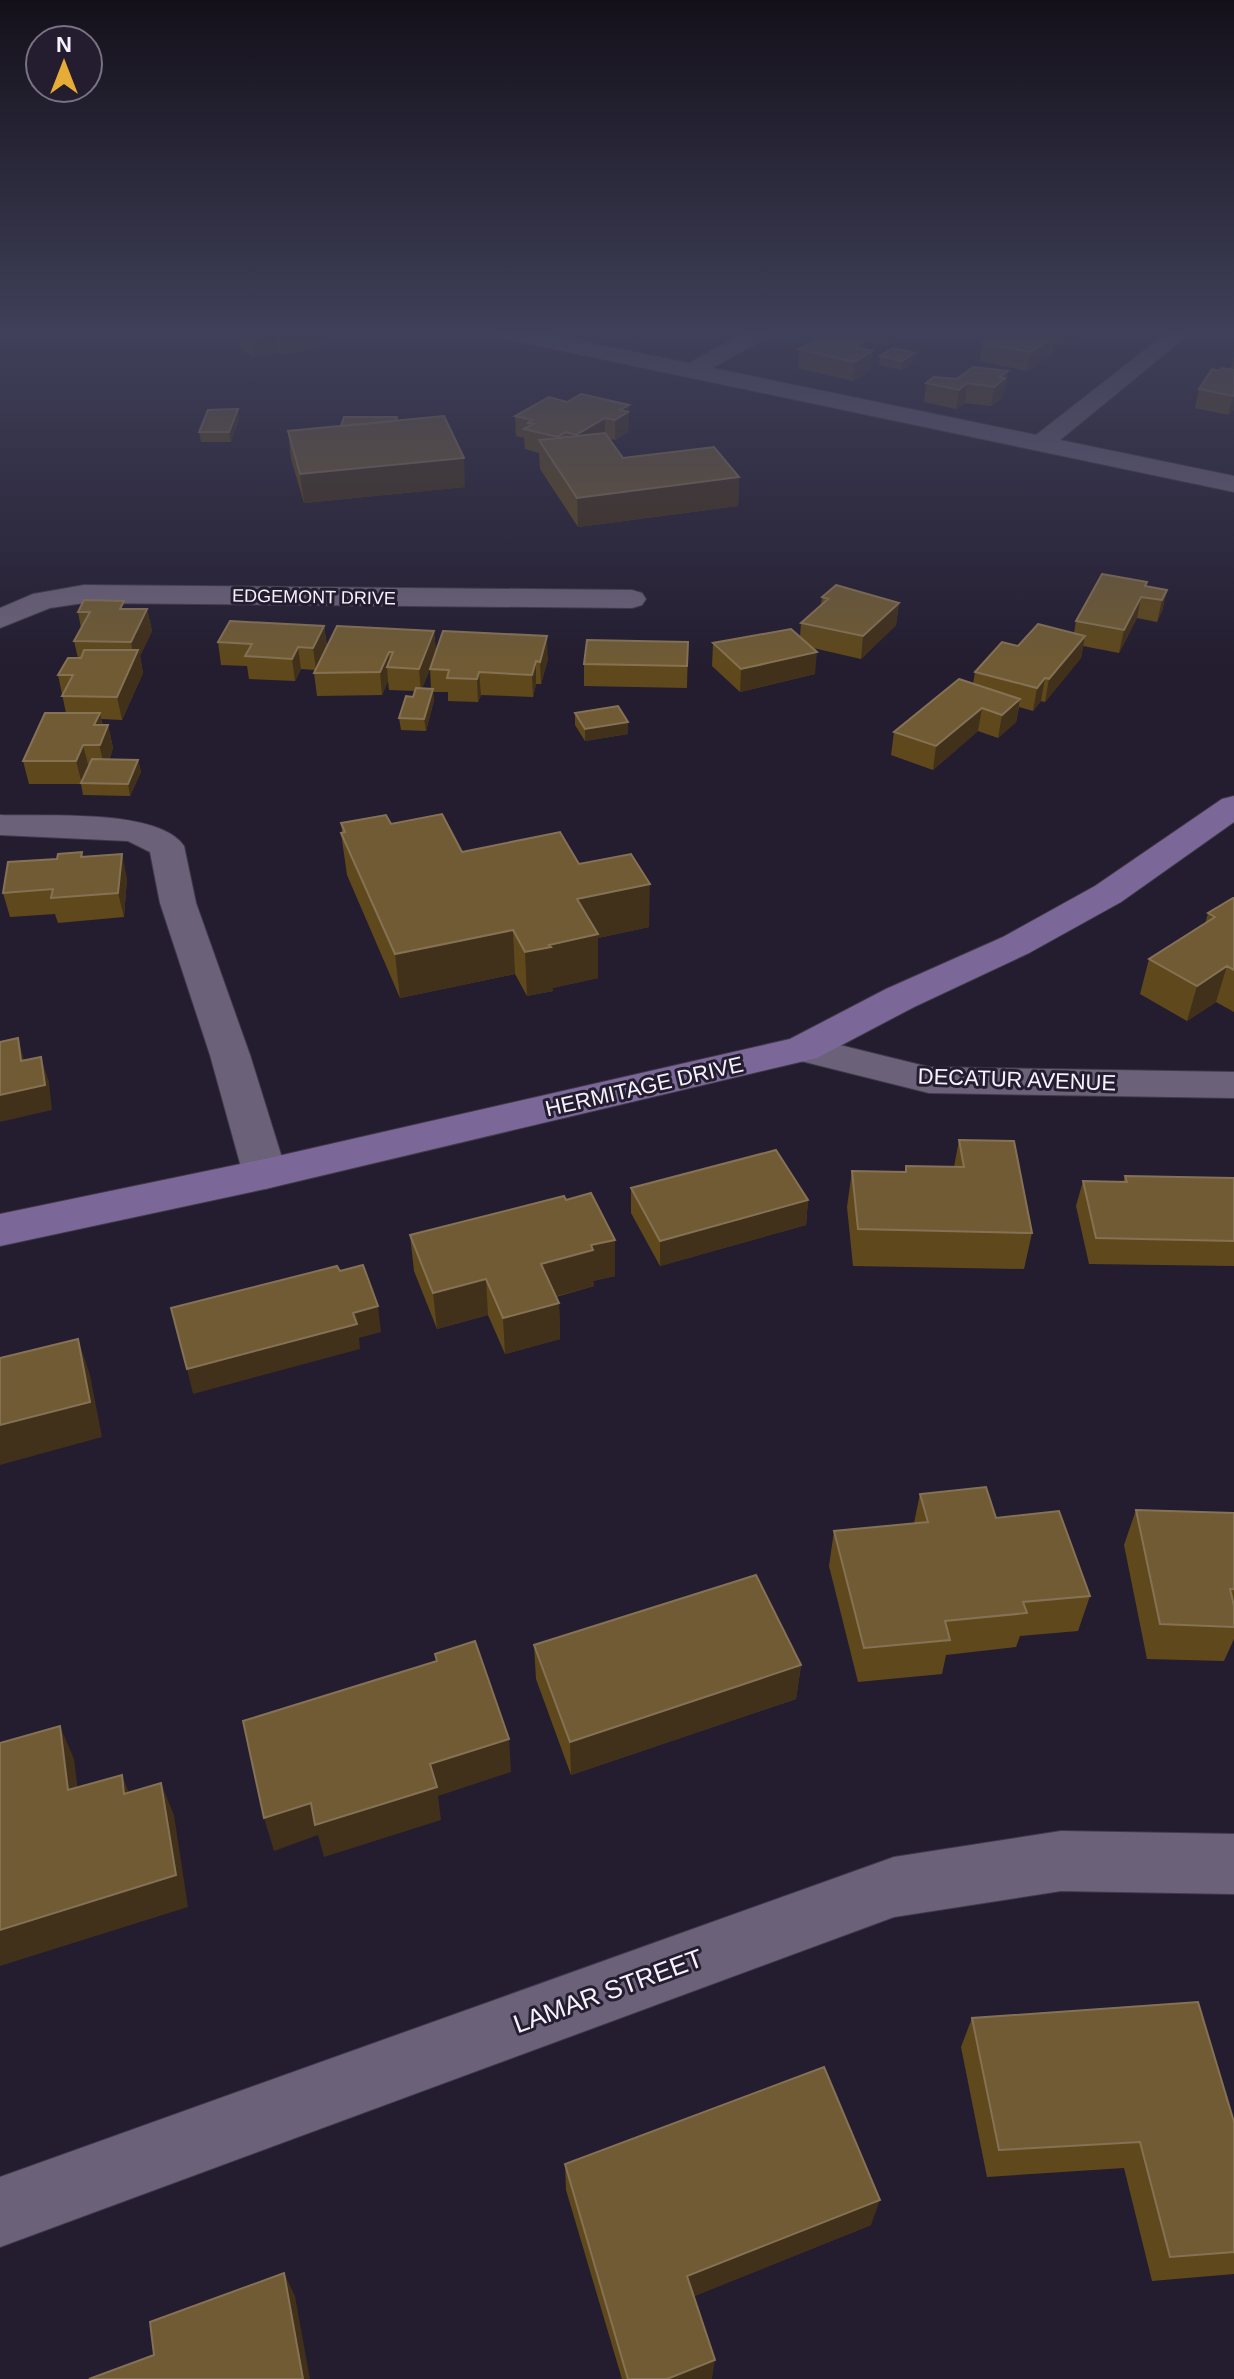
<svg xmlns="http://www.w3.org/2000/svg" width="1234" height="2379" font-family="Arial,sans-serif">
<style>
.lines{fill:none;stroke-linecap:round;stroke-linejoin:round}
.street-casing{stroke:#413a4a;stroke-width:2}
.secondary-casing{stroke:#413a4a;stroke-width:2}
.street{fill:#6b6279;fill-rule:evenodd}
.secondary{fill:#7c6898;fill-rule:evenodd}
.wall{fill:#5f491c;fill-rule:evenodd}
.shaded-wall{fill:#41301a}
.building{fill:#705b34;stroke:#857254;stroke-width:2}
.labels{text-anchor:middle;stroke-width:6;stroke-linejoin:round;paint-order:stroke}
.far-street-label{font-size:18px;fill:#f6f1fe;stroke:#241d30}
.street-label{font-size:22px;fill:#f6f1fe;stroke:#241d30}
.near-street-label{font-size:26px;fill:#f6f1fe;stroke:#241d30}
</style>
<rect width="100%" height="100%" fill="#241d30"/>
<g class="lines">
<g class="street-casing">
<path id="street" d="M490 331H531L689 363 747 331H773L770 336 713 368 1036 435 1169 331H1193L1060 440 1234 476V492L501 338Z
M84 585 632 590 642 593 646 599 642 605 632 608 84 603 50 608 0 628V608L33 594Z
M0 815C43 817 158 808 184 846L196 903 250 1055 287 1174 280 1185 265 1189 250 1185 243 1174 210 1055 160 903 150 852 128 841 0 835Z
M803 1036 929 1067 1234 1072V1098L929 1093 789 1058 783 1049 789 1040Z
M1061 1831 1234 1834V1894L1061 1891 894 1917 0 2247V2177L894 1857Z"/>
</g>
<g class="secondary-casing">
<path id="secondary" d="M1234 796V822L1121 902 1029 953 914 1007 817 1058 265 1189 0 1246V1214L265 1159 790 1039 886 989 1003 937 1095 886 1222 799Z"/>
</g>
<use href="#street" class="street"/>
<use href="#secondary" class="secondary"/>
</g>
<path class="wall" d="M238 331H320L321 347 282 355 279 353 254 358 241 348Z
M595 331H652L633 340Z
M856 331H905L904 335 887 346 868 342 867 350 870 370 853 381 798 368 799 349 866 337V335L856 333Z
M1009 331H1084L1083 337 1075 343 1068 341 1063 345 1055 343 1053 354 1027 371 980 361 982 343 1005 340 1006 333Z
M915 353 914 362 901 370 879 365 880 356Z
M1234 357V410L1228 415 1195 408 1199 389 1219 371 1231 369Z
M957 379 1005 390 1003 392 1002 398 991 406 965 403 956 409 924 402 926 383Z
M567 402 629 405 628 432 615 440 609 439 623 458 739 477 738 506 578 527 540 469 539 453 525 449 524 438 516 436 515 416Z
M238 409 239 420 231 442H201L199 432Z
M397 417V421L465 487 304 503 291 459 288 431 341 426Z
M1147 582 1146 586 1167 590 1162 611 1157 622 1137 618 1119 653 1083 646 1081 658 1045 702 1041 701 1033 711 1019 707 1016 722 998 738 978 731 933 770 891 755 894 732 973 684 975 672 1018 646 1074 633 1076 621Z
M822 597 899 603 896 625 861 659 813 648 815 674 740 692 712 666 713 643 800 637 801 623 821 605Z
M126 609H147L152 631 140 656 143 673 122 720 101 719 103 725H108L113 748 109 760H138L141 772 130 796 83 795 81 784H29L23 761 66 713 58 675 78 658 74 641 81 628 78 612Z
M324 626 327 646 434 631 436 652 548 659 541 684H536L533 697 481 695 478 702 448 701V692H433L434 700 426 731 401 730 399 718 413 697 415 691 389 690 388 681 382 695 317 696 314 673 315 670 301 669 295 681 249 679 247 666 221 665 218 642ZM430 669 431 689 422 688Z
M688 642 687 688 584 686V664Z
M575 713 628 722V734L585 741 575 725Z
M341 823 391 824 462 852 579 864 649 927 598 938V978L552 988 553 991 527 996 515 974 400 998 347 875 341 833 342 832Z
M82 852 83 857 127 878 124 917 58 923 55 914 10 917 3 893 57 859Z
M1234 898V1012L1216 1002 1187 1021 1140 994 1149 959 1205 924 1208 913Z
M959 1140 1032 1233 1024 1269 853 1266 847 1207 852 1171 905 1172 906 1166 954 1167Z
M1125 1176 1234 1178V1266L1089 1264 1076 1206 1083 1181 1123 1182Z
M631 1188 808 1200 806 1225 660 1266 631 1213Z
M410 1235 615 1276 593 1281 594 1286 556 1297 559 1303 560 1339 505 1354 488 1315 437 1329 414 1271Z
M920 1494 996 1518 1090 1596 1078 1631 1020 1636 1016 1647 946 1655 942 1674 858 1682 829 1566 834 1531 914 1523Z
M1136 1510 1234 1513V1639L1224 1661 1147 1659 1124 1545Z
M534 1645 801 1665 796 1699 571 1775 536 1679Z
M972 2018 1234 2122V2274L1152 2281 1124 2168 987 2177 961 2047Z
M565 2164 871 2225 694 2296 712 2379H622L566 2190Z"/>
<path class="shaded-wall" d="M307 331H320L321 347 282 355 280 336Z
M633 331H652L633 340Z
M889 331H905L904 335 887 346Z
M1065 331H1070L1068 341 1063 345Z
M1077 331H1084L1083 337 1075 343Z
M277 334 279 353 254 358 252 339Z
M1056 336 1053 354 1027 371 1030 352Z
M868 338 866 354 872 351 870 370 853 381 854 362V347Z
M915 353 914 362 901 370 902 361Z
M1008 371 1005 390 1003 392 1002 398 991 406 994 387 1000 377Z
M967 383 965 403 956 409 959 390Z
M1234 395V410L1228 415 1233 396Z
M629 405 628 432 615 440V420L620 410Z
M238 409 239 420 231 442 229 432Z
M605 418V438L577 455 576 435Z
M464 458 465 487 304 503 300 474Z
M739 477 738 506 578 527 577 498Z
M1167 590 1162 611 1157 622 1162 600Z
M1141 597 1137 618 1119 653 1124 630Z
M899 603 896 625 861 659 863 636Z
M147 609 152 631 140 656 143 673 122 720 117 697 134 659 131 642Z
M324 626 327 648 316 670 313 648Z
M434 631 436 654 421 692 419 669Z
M547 636 548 659 541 684 540 662Z
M1085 636 1081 658 1045 702 1049 679Z
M298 647 301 669 295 681 292 659Z
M389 652 390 667H387L388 681 382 695 380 672Z
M817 652 815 674 740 692 741 669Z
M536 661V684L533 697 532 675Z
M479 672 481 695 478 702 477 679Z
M1045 678 1041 701 1033 711 1037 688Z
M433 689 434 700 426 731 424 719Z
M1020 699 1016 722 998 738 1002 715Z
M982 708 978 731 933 770 936 746Z
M100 713 104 734 108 725 113 748 105 768 94 725Z
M628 722V734L585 741V729Z
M83 745 89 768 82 784 76 761Z
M138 760 141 772 130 796 128 784Z
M122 854 127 878 124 917 118 893Z
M650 884 649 927 598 938V978L552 988 553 991 527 996 525 952 549 945 577 899Z
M513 930 515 974 400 998 395 954Z
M1227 966 1216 1002 1187 1021 1197 986Z
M18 1038 25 1063 21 1061Z
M41 1057 49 1082 52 1110 0 1122V1095Z
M808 1200 806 1225 660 1266V1241Z
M615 1240V1276L593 1281 594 1286 542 1300 541 1264 591 1245Z
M486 1279 488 1315 437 1329 433 1293Z
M559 1303 560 1339 505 1354 503 1318Z
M378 1306 381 1332 359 1338 360 1349 193 1394 187 1369 353 1313Z
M78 1339 90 1375 102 1437 0 1465V1425Z
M801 1665 796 1699 571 1775 570 1742Z
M60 1726 74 1759 82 1823 68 1790Z
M509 1739 511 1772 438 1796 441 1820 324 1857 318 1835 274 1851 264 1818Z
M122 1775 135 1808 124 1794Z
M161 1783 174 1815 188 1907 0 1966V1930Z
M880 2200 871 2225 685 2300 687 2276Z
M284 2273 295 2296 310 2379H303Z
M715 2360 712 2379H667Z"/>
<path class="building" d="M240 331H307L280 336 277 334 252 339Z
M836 331 868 338 854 347 872 351 854 362 799 349Z
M1009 331H1032L1056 336 1030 352 982 343 990 337 1005 340 1013 334 1006 333Z
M893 348 915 353 902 361 880 356Z
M973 367 1008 371 1000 377 1005 378 994 387 967 383 959 390 926 383 934 377 957 379Z
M1222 368 1234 370V395L1233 396 1199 389 1212 369 1219 371Z
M581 394 629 405 620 410 628 412 615 420 605 418 576 435 566 432 557 437 524 429 533 424 528 423 532 420 515 416 549 397 567 402Z
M238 409 229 432H199L208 410Z
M444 416 464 458 300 474 288 431Z
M344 417H397L396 421 341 426Z
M605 433 623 458 714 447 739 477 577 498 539 440Z
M1102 574 1147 582 1145 586 1167 590 1162 600 1141 597 1124 630 1076 621Z
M836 585 899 603 863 636 801 623 828 599 822 597Z
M84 600 124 601 120 609H147L131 642 74 641 90 612H78Z
M230 621 324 626 313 648 298 647 292 659 245 656 252 644 218 642Z
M1038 624 1085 636 1049 679 1045 678 1037 688 975 672 1002 642 1018 646Z
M337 626 434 631 419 669 387 667 393 652H389L380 672 314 673Z
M791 629 817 652 741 669 713 643Z
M443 631 547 636 540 662 536 661 532 675 479 672 477 679 447 678 449 670 430 669Z
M587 640 688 642 687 666 584 664Z
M84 650H138L117 697 62 696 73 675H58L68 658H81Z
M959 679 1020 699 1002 715 982 708 936 746 894 732Z
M416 688 433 689 424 719 399 718 406 696 413 697Z
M618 706 628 722 585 729 575 713Z
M45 713H100L94 725H108L100 745H83L76 761H23Z
M92 759 138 760 128 784 81 783Z
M442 814 462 852 560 832 579 864 631 854 650 884 577 899 598 934 549 945 551 947 525 952 513 930 395 954 341 833 345 832 341 823 386 815 391 824Z
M82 852 81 857 122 854 118 893 51 898 53 889 3 893 8 862 57 859 58 854Z
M1233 898H1234V970L1227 966 1197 986 1149 959 1215 917 1208 913Z
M18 1038 21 1061 41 1057 45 1085 0 1095V1042Z
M959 1140 1014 1141 1032 1233 858 1229 852 1171 906 1172V1166L964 1167Z
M776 1150 808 1200 660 1241 631 1188Z
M1125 1176 1234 1178V1241L1096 1238 1083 1181 1127 1182Z
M591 1193 615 1240 591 1245 593 1250 541 1264 559 1303 503 1318 486 1279 433 1293 410 1235 564 1196 566 1200Z
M363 1265 378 1306 353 1313 357 1324 187 1369 171 1308 337 1266 340 1271Z
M78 1339 90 1402 0 1425V1358Z
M986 1487 996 1518 1059 1511 1090 1596 1023 1602 1027 1613 945 1621 950 1640 864 1648 834 1531 928 1522 920 1494Z
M1136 1510 1234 1513V1589H1230L1234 1606V1627L1160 1624Z
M756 1575 801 1665 570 1742 534 1645Z
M475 1641 509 1739 430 1764 437 1787 315 1825 311 1803 264 1818 243 1721 437 1661 435 1654Z
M60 1726 68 1790 122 1775 124 1794 161 1783 176 1875 0 1930V1743Z
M1198 2002 1234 2122V2252L1170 2257 1140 2142 999 2150 972 2018Z
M824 2067 880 2200 687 2276 715 2360 667 2379H628L565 2164Z
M284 2273 303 2379H89L154 2355 150 2322Z"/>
<linearGradient id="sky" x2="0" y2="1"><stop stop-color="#14101a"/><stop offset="0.5" stop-color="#3f4059"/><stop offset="1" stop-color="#3f4059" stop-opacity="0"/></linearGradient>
<rect width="1234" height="664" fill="url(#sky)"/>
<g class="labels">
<g class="far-street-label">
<text transform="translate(314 597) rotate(1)" y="6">EDGEMONT DRIVE</text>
</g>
<g class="street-label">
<text transform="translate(1017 1079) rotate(2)" y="8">DECATUR AVENUE</text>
<text transform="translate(644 1086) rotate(-13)" y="8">HERMITAGE DRIVE</text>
</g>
<g class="near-street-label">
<text transform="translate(608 1991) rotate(-20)" y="9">LAMAR STREET</text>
</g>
</g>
<g transform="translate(64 64)"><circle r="38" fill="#241d30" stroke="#787282" stroke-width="2"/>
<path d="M0-6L14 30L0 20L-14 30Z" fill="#e6ac36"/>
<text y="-12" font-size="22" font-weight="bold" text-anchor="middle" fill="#f6f1fe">N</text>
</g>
</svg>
